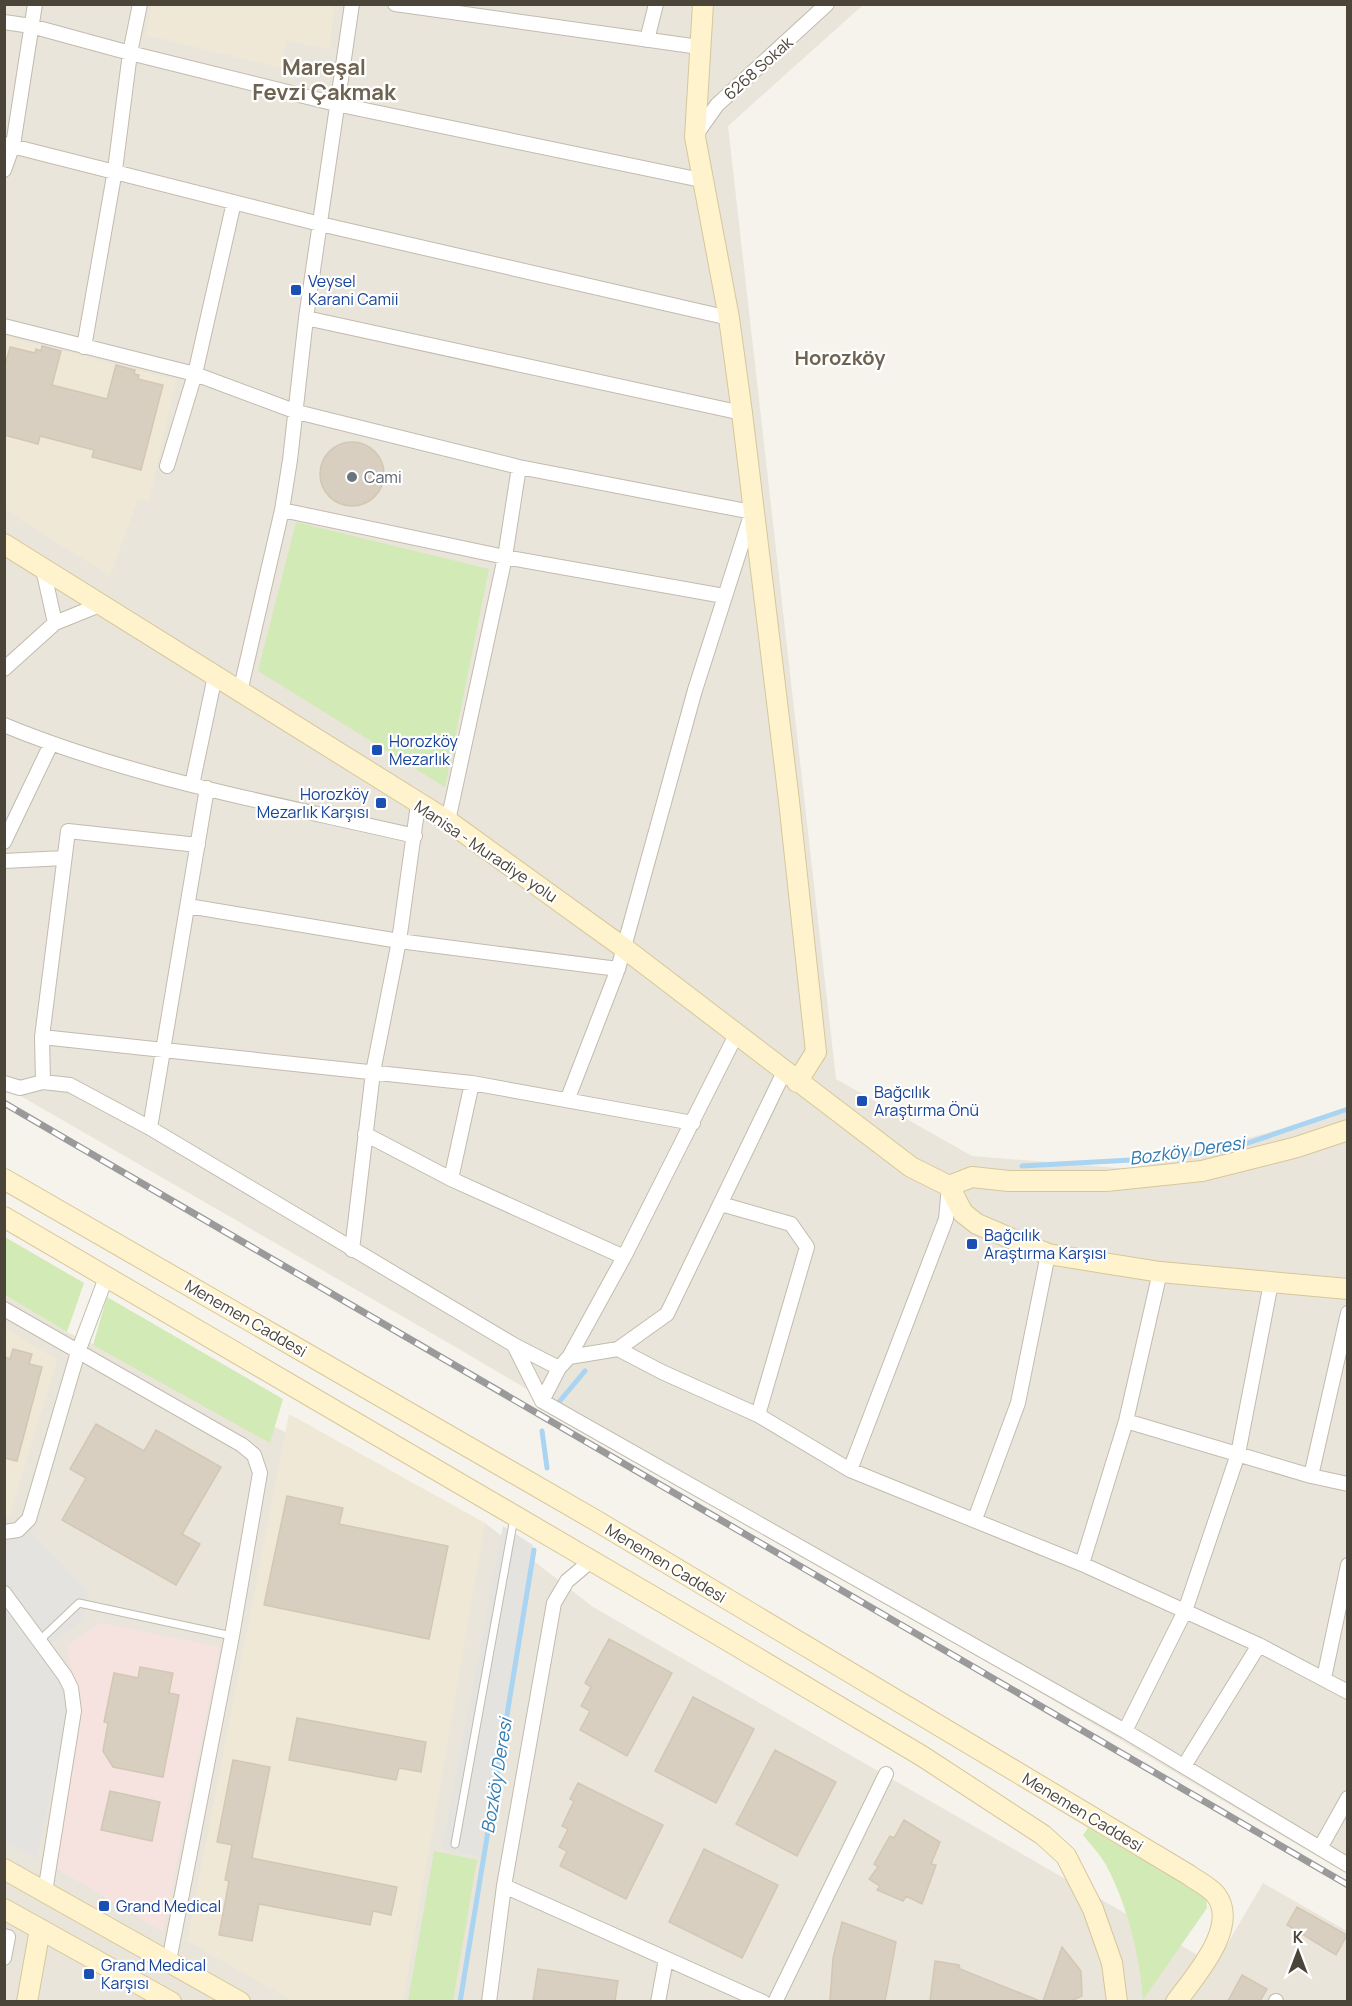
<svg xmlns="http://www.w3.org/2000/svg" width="1352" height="2006" font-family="Manrope,sans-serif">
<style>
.residential{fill:#eae5da}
.education{fill:#efe8d6}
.medical{fill:#f6e3e0}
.green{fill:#d2eab5}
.parking{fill:#e5e3e0}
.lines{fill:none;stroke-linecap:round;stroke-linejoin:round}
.stream{stroke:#a9d4f2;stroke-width:5}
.building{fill:#d8cfc1;stroke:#d3c7b4;stroke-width:1.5}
.lane-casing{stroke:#c2bbae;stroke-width:9}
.street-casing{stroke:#c2bbae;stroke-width:16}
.secondary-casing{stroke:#d6c79b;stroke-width:22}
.lane{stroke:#fff;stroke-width:7}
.street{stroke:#fff;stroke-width:14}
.secondary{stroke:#fff3cd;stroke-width:20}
.rail-casing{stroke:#9a9a9a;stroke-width:7}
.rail{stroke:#fff;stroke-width:4.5;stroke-dasharray:14;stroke-linecap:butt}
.transit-dot{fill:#1a4fb4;stroke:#fff;stroke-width:2}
.worship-dot{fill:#6b7280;stroke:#fff;stroke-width:2}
.labels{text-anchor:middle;stroke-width:4.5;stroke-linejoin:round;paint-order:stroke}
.street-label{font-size:16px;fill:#4b4439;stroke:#fff}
.transit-label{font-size:16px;fill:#164399;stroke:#fff;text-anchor:start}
.worship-label{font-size:16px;fill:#5b616d;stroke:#fff;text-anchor:start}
.water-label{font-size:18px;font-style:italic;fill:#2e7ab2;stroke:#fff}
.quarter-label{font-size:20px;font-weight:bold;fill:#6e6250;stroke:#fff}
.district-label{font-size:22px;font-weight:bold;fill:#6e6250;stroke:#fff}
</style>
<rect width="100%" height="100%" fill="#f6f3ec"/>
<path class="residential" d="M5 5H863L728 126 836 1079 972 1156 1130 1169 1347 1112V1874L452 1345 5 1087Z
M5 1295 67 1332 485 1523 593 1607 1215 1965 1263 1883 1347 1931V2001L5 2002Z"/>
<path class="education" d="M151 5H334L330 50 286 40 281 68 146 35Z
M4 336 176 380 149 500 137 501 110 576 5 510Z
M4 1327 57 1360 9 1517H4Z
M289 1414 485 1523 403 2001H293L187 1941Z"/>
<path class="medical" d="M101 1623 220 1647 163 1932 56 1868 81 1705 66 1646Z"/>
<path class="green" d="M296 522 489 569 445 787 258 671Z
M5 1237 84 1283 67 1332 5 1295Z
M107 1297 283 1399 270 1443 93 1345Z
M1088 1828 1206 1897 1207 1908 1143 2000C1140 1956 1127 1904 1106 1865 1100 1854 1090 1844 1083 1835Z
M434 1851 477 1860 453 2001H408Z"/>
<path class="parking" d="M503 1526 533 1545 481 1857 442 1849Z
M30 1531 88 1591 83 1621 50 1644 60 1664 67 1715 37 1859 5 1842V1534Z"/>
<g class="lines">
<path class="stream" d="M1022 1166 1149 1159 1233 1148 1348 1109
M559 1402 585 1371
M542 1431 547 1468
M460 2002 534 1550"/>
</g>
<path class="building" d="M42 346 61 351 52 385 107 399 116 365 135 370 134 374 139 375 138 379 163 385 141 470 92 457 94 450 40 436 38 444 4 435V369L10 347 35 353 36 349 41 351Z
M320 474a32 32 0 1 1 64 0a32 32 0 1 1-64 0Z
M13 1349 32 1354 29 1364 42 1367 17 1461 4 1458V1357L10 1359Z
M96 1424 144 1451 156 1430 221 1467 182 1534 200 1544 176 1585 62 1520 86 1478 70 1469Z
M287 1496 343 1508 339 1524 448 1546 429 1639 264 1605Z
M609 1639 672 1673 627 1756 580 1730 590 1711 581 1706 591 1687 585 1683Z
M140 1667 173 1673 169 1693 179 1695 163 1777 113 1767 103 1751 108 1723 104 1722 114 1673 138 1678Z
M693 1697 754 1729 716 1803 655 1771Z
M297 1718 426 1742 421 1772 399 1768 396 1780 289 1760Z
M775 1750 836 1782 797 1856 736 1824Z
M233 1760 270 1767 252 1858 397 1887 391 1915 373 1911 370 1925 259 1904 252 1941 219 1935 229 1881 225 1880 232 1845 217 1842Z
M578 1783 663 1825 626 1899 560 1866 567 1851 559 1847 568 1829 562 1826 574 1801 570 1799Z
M110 1791 160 1802 152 1841 101 1830Z
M904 1820 940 1842 931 1864 936 1865 922 1904 906 1896 903 1901 877 1890 880 1886 869 1879 878 1867 874 1864 890 1836 894 1838Z
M704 1849 778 1885 742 1958 669 1922Z
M1297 1907 1347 1935 1336 1955 1287 1925Z
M842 1922 896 1942 885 2001H830L833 1958Z
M1062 1947 1081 1971 1082 1996 1071 2001H1043Z
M935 1961 959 1965 960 1969 1040 2001H930Z
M538 1969 618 1981 615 2001H533Z
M1242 1975 1267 1989 1260 2001H1228Z"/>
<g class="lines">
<g class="lane-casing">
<path id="lane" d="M39 1641 79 1603 232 1636
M455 1844 514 1518"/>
</g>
<g class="street-casing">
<path id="street" d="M395 4 699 47
M4 22 31 26 130 53 336 104 701 180
M647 40 656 4
M695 136 717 105 827 4
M4 144 320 224 729 318
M4 170 13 145 35 4
M306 318 742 413
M4 326 195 374 297 412 519 467 752 512 695 690 618 969 568 1098
M84 347 115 170 130 53 140 4
M167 466 195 374 234 202
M282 510 505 557 724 596
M43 569 55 623
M4 669 55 623 102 604
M240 692 282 510 290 460 306 318 352 4
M4 725C135 779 277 804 415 836
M192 785 215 676
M448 821 505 557 519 467
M4 842 51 744
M4 861 64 858
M188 906 399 941 618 969
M42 1037 472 1083 693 1123
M43 1082 42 1037 68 831 198 845
M4 1083 20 1088 43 1082 70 1085 150 1128 514 1345 542 1401 1125 1731 1348 1865
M150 1128 207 788
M365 1134 451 1179 624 1257
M451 1179 472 1083
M721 1204 791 1224 807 1247 758 1415
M352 1250 373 1072 399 941 418 804
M4 1309 242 1445 254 1455 260 1473 232 1636 169 1961
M514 1345 559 1368 569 1357 624 1257 736 1035
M618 1349 667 1314 784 1072
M569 1357 618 1349 662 1372 758 1415 850 1470 1082 1564 1259 1645 1348 1692
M542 1401 559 1368
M1126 1421 1311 1476 1348 1484
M850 1470 946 1219 949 1187
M1311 1476 1348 1313
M975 1519 1018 1403 1048 1254
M4 1532 18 1530 29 1519 78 1352 107 1275
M1082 1564 1126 1421 1160 1272
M4 1593 65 1676 71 1688 74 1711 45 1892
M1324 1678 1348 1565
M1125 1731 1185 1611 1238 1454 1271 1283
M1184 1766 1259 1645
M1320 1848 1348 1798
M504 1886 763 2002
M4 1936 8 1937 4 1958
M489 2002 504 1886 554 1603 567 1581 592 1560
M658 2002 666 1959
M775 2002 886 1774
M1276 2002V2001"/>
</g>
<g class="secondary-casing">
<path id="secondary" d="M703 4 695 137 729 318 742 413 789 801 816 1052 797 1082
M4 544 448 821 624 948 911 1167 949 1186
M4 1179 595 1520 1189 1875C1197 1881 1210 1887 1216 1895 1240 1927 1194 1977 1176 2002
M949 1186 963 1213 977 1224 1048 1254 1160 1272 1348 1289
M949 1186 972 1177 1009 1181H1106L1202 1171 1297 1147 1348 1130
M4 1217 722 1637 922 1756 1043 1835 1066 1856 1093 1909 1112 1963 1117 2002
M4 1869 240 2002
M4 1909 171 2002
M27 2002 40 1929"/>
</g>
<use href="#lane" class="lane"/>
<use href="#street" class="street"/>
<use href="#secondary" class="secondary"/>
<g class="rail-casing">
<path id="rail" d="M4 1103 1348 1885"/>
</g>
<use href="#rail" class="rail"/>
</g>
<g class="transit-dot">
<rect x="290" y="284" width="12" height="12" rx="3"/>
<rect x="371" y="744" width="12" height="12" rx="3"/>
<rect x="375" y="797" width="12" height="12" rx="3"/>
<rect x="856" y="1095" width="12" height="12" rx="3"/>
<rect x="966" y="1238" width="12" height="12" rx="3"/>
<rect x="98" y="1900" width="12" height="12" rx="3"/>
<rect x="83" y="1968" width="12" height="12" rx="3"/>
</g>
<circle class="worship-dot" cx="352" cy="477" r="6"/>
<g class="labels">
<g class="street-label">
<text transform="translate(758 68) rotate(-42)" y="6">6268 Sokak</text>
<text transform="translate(486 851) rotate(34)" y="6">Manisa - Muradiye yolu</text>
<text transform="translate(246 1318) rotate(30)" y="6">Menemen Caddesi</text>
<text transform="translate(666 1563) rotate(31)" y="6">Menemen Caddesi</text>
<text transform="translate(1083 1812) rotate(31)" y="6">Menemen Caddesi</text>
</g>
<g class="transit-label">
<text x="308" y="287">Veysel<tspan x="308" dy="18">Karani Camii</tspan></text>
<text x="389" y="747">Horozköy<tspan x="389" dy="18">Mezarlık</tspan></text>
<text x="369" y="800" text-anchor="end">Horozköy<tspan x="369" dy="18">Mezarlık Karşısı</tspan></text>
<text x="874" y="1098">Bağcılık<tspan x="874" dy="18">Araştırma Önü</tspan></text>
<text x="984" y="1241">Bağcılık<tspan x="984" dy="18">Araştırma Karşısı</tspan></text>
<text x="116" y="1912">Grand Medical</text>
<text x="101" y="1971">Grand Medical<tspan x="101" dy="18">Karşısı</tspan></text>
</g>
<g class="worship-label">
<text x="364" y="483">Cami</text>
</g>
<g class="water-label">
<text transform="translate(1187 1151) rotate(-8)" y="6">Bozköy Deresi</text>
<text transform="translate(497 1776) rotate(-81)" y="6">Bozköy Deresi</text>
</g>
<g class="quarter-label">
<text x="840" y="365">Horozköy</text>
</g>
<g class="district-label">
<text x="324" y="75">Mareşal<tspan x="324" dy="25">Fevzi Çakmak</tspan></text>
</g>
</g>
<rect width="1352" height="2006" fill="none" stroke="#4b4439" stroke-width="12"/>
<g transform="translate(1298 1952)" stroke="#ffffff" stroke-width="4.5" paint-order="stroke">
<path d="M0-4.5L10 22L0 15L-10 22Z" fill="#4b4439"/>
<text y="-9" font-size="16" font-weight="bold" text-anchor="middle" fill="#4b4439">K</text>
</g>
</svg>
